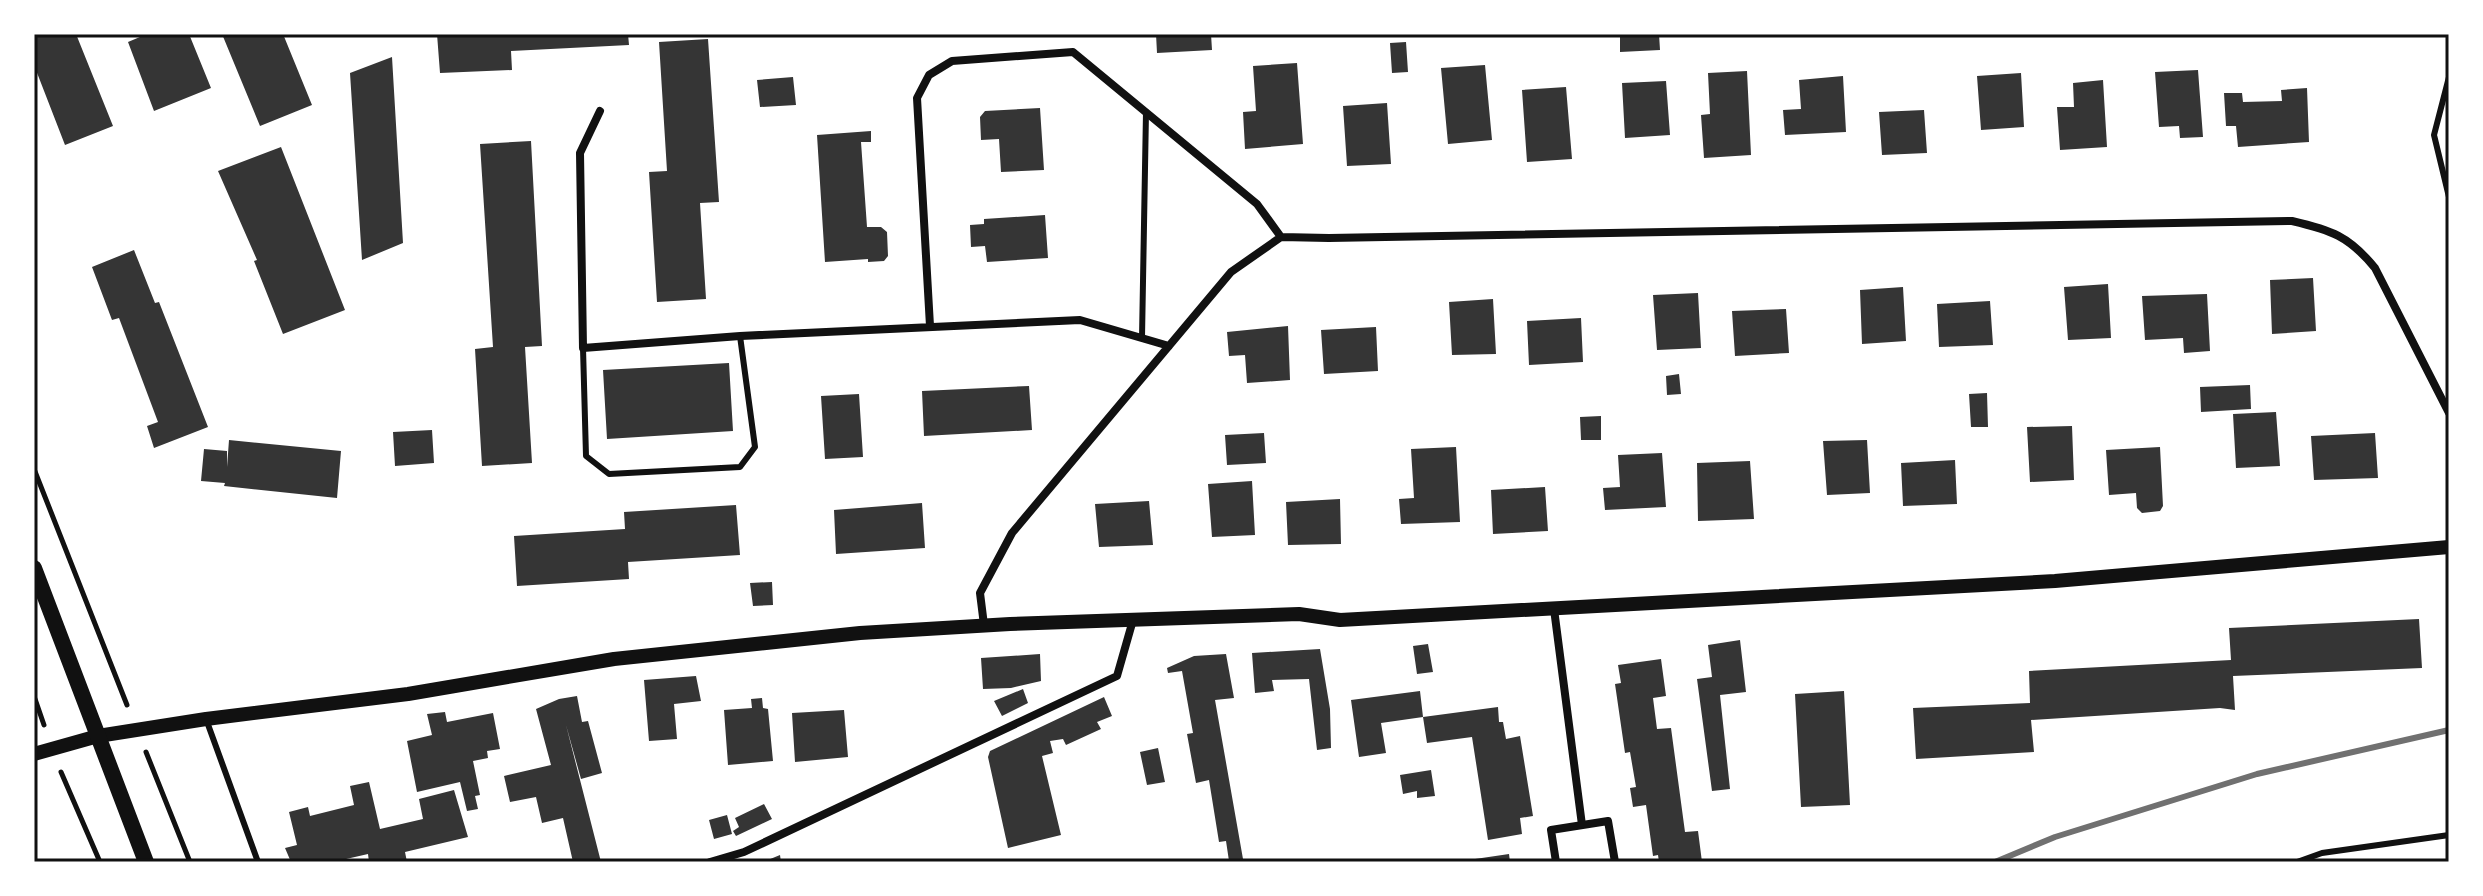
<svg xmlns="http://www.w3.org/2000/svg" width="2483" height="896" font-family="'Open Sans',sans-serif">
<style>
.building{fill:#353535}
.lines{fill:none;stroke-linecap:round;stroke-linejoin:round}
.path{stroke:#111;stroke-width:5}
.service{stroke:#111;stroke-width:6}
.minor{stroke:#111;stroke-width:8}
.tertiary{stroke:#111;stroke-width:14}
.secondary{stroke:#111;stroke-width:16}
.rail{stroke:#707070;stroke-width:6}
.neatline{fill:none;stroke:#111;stroke-width:3}
</style>
<rect width="100%" height="100%" fill="#fff"/>
<path class="building" d="M34 34H76L113 126 65 145 34 65Z
M147 34H189L211 88 154 111 128 42Z
M222 34H283L312 105 260 126Z
M437 34H628L629 45 511 51 512 70 440 73Z
M1156 34H1211L1212 50 1157 53Z
M1659 34 1660 50 1620 52V36Z
M708 39 719 202 700 203 706 299 657 302 649 172 667 171 659 42Z
M1406 42 1408 72 1392 73 1390 43Z
M392 57 403 243 362 260 350 73Z
M1297 63 1303 144 1245 149 1243 112 1256 111 1253 66Z
M1485 65 1492 140 1448 144 1441 68Z
M2198 70 2203 137 2180 138 2179 126 2159 127 2155 72Z
M1747 71 1751 155 1704 158 1701 115 1710 114 1708 73Z
M2021 73 2024 127 1981 130 1977 76Z
M1843 76 1846 132 1785 135 1783 110 1801 109 1799 80Z
M793 77 796 105 760 107 757 80Z
M2103 80 2107 147 2060 150 2057 107H2074L2073 83Z
M1666 81 1670 135 1625 138 1622 83Z
M1566 87 1572 159 1527 162 1522 90Z
M2307 88 2309 142 2238 147 2236 126H2226L2224 93H2242L2243 102 2282 101 2281 90Z
M1387 103 1391 164 1347 166 1343 106Z
M1040 108 1044 170 1001 172 999 139 981 140 980 117 985 111Z
M1924 110 1927 153 1882 155 1879 112Z
M871 131V142H861L867 227H881L887 232 888 256 884 261 868 262V259L825 262 817 135Z
M531 141 542 346 525 347 532 463 482 466 475 349 493 347 480 144Z
M281 147 345 310 283 334 254 261 257 260 218 171Z
M1045 215 1048 258 987 262 985 246 971 247 970 225 984 224V219Z
M134 250 155 303 159 302 208 427 154 448 147 426 158 422 119 318 112 320 92 267Z
M2313 278 2316 331 2272 334 2270 280Z
M2108 284 2111 338 2068 340 2064 287Z
M1903 287 1906 341 1862 344 1860 290Z
M1698 293 1701 348 1657 350 1653 295Z
M2207 294 2210 351 2184 353 2183 338 2145 340 2142 296Z
M1493 299 1496 354 1452 355 1449 302Z
M1990 301 1993 345 1939 347 1937 304Z
M1786 309 1789 353 1735 356 1732 311Z
M1581 318 1583 362 1529 365 1527 321Z
M1288 326 1290 380 1247 383 1245 355 1229 356 1227 332Z
M1376 327 1378 371 1324 374 1321 330Z
M729 363 733 431 607 439 603 370Z
M1679 374 1681 394 1667 395 1666 376Z
M2250 385 2251 409 2201 412 2200 387Z
M1029 386 1032 430 924 436 922 391Z
M1987 393 1988 427H1971L1969 394Z
M859 394 863 457 825 459 821 396Z
M2276 412 2280 466 2236 468 2233 414Z
M1601 416V440H1581L1580 417Z
M2072 426 2074 480 2030 482 2027 427Z
M432 430 434 463 395 466 393 432Z
M1264 433 1266 463 1227 465 1225 435Z
M2375 433 2378 478 2314 480 2311 436Z
M229 440 341 451 337 498 224 486 225 483 201 481 204 449 227 451V467Z
M1867 440 1870 493 1827 495 1823 441Z
M1456 447 1460 522 1401 524 1399 499 1414 498 1411 449Z
M2160 447 2163 506 2160 511 2142 513 2137 508 2136 493 2109 495 2106 450Z
M1662 453 1666 507 1605 510 1603 488 1620 487 1618 455Z
M1955 460 1957 504 1903 506 1901 463Z
M1750 461 1754 519 1698 521 1697 463Z
M1252 481 1255 535 1212 537 1208 484Z
M1545 487 1548 531 1493 534 1491 490Z
M1340 499 1341 544 1288 545 1286 502Z
M1149 501 1153 545 1099 547 1095 504Z
M922 503 925 548 836 554 834 510Z
M736 505 740 555 628 562 629 579 517 586 514 536 625 529 624 512Z
M772 582 773 605 753 606 750 583Z
M2419 619 2422 668 2233 676 2235 710 2220 708 2031 720 2034 752 1916 759 1913 708 2030 703 2029 671 2231 660 2229 628Z
M1740 640 1746 692 1720 695 1730 789 1712 791 1697 679 1712 677 1708 645Z
M1428 644 1433 672 1417 674 1413 646Z
M1320 649 1330 709 1331 748 1317 750 1309 679 1272 680 1274 691 1255 693 1252 653Z
M1040 654 1041 681 1011 688 983 689 981 658Z
M1226 654 1234 698 1215 700 1243 859 1229 861 1226 841 1219 842 1209 780 1196 783 1187 734 1193 733 1182 671 1168 673 1167 668 1194 656Z
M1661 659 1666 696 1653 698 1657 729 1671 728 1685 832 1698 831 1702 862H1659L1658 855 1653 856 1646 805 1633 807 1630 788 1636 787 1630 752 1625 753 1615 684 1621 683 1618 665Z
M696 676 701 701 674 704 677 739 649 741 644 680Z
M1023 689 1028 703 1002 716 994 701Z
M1420 691 1423 717 1498 707 1499 722H1503L1506 739 1520 736 1533 816 1520 818 1522 834 1488 840 1472 737 1427 743 1423 717 1381 723 1386 753 1359 757 1351 700Z
M1844 691 1850 805 1801 807 1795 694Z
M577 696 582 722 588 721 602 773 581 779 566 725 601 862H573L563 818 542 823 536 797 510 802 504 776 551 765 536 709 559 699Z
M1104 697 1112 716 1097 722 1101 729 1066 745 1063 739 1050 741 1053 753 1042 756 1061 835 1008 848 988 757 990 751Z
M762 698 763 708 768 709 773 761 728 765 724 710 752 708 751 699Z
M844 710 848 757 795 762 792 713Z
M445 712 447 722 493 713 500 749 487 751 488 758 473 761 480 795 475 796 478 809 467 811 460 782 417 792 407 741 432 735 427 714Z
M1158 748 1165 782 1147 785 1140 752Z
M1431 770 1435 796 1417 798V791L1403 794 1400 775Z
M369 782 380 829 423 819 419 799 454 790 468 837 405 852 407 862H369L368 854 333 862H291L285 848 297 845 289 812 308 807 310 816 354 805 350 786Z
M764 804 772 819 736 836 733 831 739 827 735 818Z
M727 815 732 834 714 839 709 820Z
M1509 854 1510 862H1475V859Z
M780 855 781 862H763Z"/>
<g class="lines">
<path class="path" d="M34 469 127 705
M34 696 44 725
M146 752 190 862
M61 772 100 862"/>
<path class="service" d="M2449 77 2434 135 2449 197
M1142 338 1146 112
M583 348 586 456 609 474 740 467 755 447 740 336
M206 719 258 862
M34 859 35 862
M2297 862 2322 853 2449 835"/>
<path class="minor" d="M600 111 580 153 583 348 740 336 1080 320 1169 346
M930 326 917 98 929 75 952 61 1073 52 1257 204 1281 237
M1554 609 1582 825
M984 625 980 593 1012 533 1231 272 1281 237 1329 238 2292 221C2331 230 2349 236 2375 268L2449 413
M710 862 744 852 1117 676 1133 620
M1556 862 1551 830 1608 821 1615 862"/>
<path class="tertiary" d="M34 754 98 736 206 719 408 694 614 659 860 633 1010 624 1299 614 1340 620 2055 581 2449 547"/>
<path class="secondary" d="M34 568 146 862"/>
<path class="rail" d="M1995 862 2055 837 2257 774 2449 730"/>
</g>
<rect width="2483" height="896" fill="none" stroke="#ffffff" stroke-width="72"/>
<rect x="36" y="36" width="2411" height="824" class="neatline"/>
</svg>
